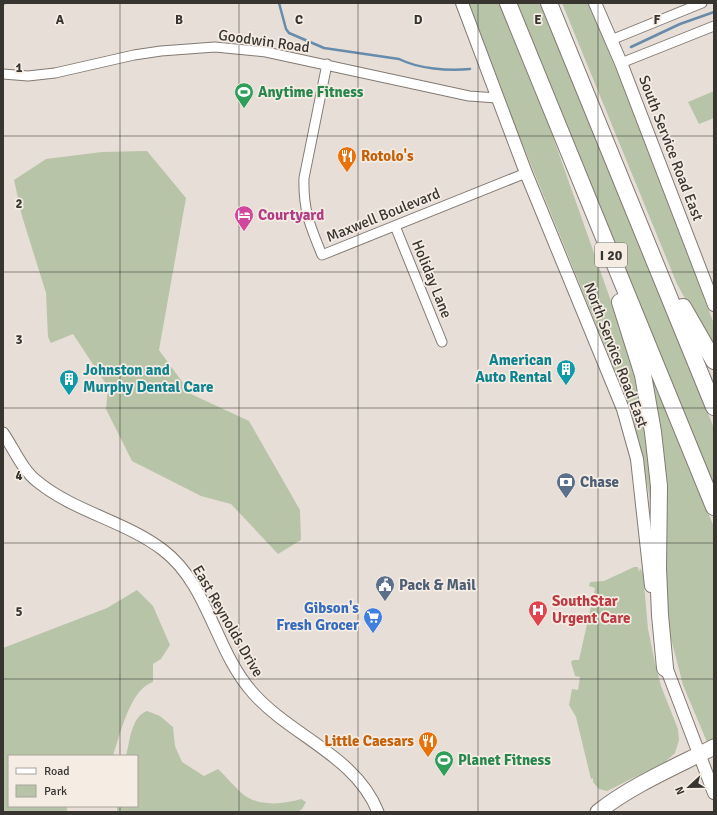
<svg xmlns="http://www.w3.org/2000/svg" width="717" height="815" font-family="Signika,sans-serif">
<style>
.green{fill:#b7c4a7}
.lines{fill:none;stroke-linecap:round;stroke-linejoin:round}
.stream{stroke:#678bab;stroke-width:2.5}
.minor-casing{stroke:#827a73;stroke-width:11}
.tertiary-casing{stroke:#827a73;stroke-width:13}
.secondary-casing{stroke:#827a73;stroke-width:14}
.trunk-casing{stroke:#827a73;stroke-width:17}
.motorway-casing{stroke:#827a73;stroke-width:18}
.minor{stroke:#fff;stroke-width:9}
.tertiary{stroke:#fff;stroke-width:11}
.secondary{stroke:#fff;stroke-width:12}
.trunk{stroke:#fff;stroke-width:15}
.motorway{stroke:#fff;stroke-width:16}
.grid{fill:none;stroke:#383531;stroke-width:1;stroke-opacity:0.55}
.labels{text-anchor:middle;stroke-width:3.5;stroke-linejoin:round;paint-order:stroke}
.shield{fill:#f5ece4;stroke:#716c67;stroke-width:1}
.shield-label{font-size:14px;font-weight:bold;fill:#383531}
.street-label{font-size:15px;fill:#383531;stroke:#f5ece4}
.leisure-label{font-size:15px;font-weight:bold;fill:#27864d;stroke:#f5ece4;text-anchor:start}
.food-label{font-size:15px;font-weight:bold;fill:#c56008;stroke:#f5ece4;text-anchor:start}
.hotel-label{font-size:15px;font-weight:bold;fill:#b23c85;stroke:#f5ece4;text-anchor:start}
.culture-label{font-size:15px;font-weight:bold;fill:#0d838f;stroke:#f5ece4;text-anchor:end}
.service-label{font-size:15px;font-weight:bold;fill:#4e5e75;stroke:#f5ece4;text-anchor:start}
.health-label{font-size:15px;font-weight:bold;fill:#be3a42;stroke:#f5ece4;text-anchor:start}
.shop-label{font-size:15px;font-weight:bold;fill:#366cbe;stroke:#f5ece4;text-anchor:end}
.grid-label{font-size:13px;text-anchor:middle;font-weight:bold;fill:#383531;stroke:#f5ece4;stroke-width:3.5;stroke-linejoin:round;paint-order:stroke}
</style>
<rect width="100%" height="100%" fill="#e7dfd7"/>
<path class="green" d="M469 3H500L547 120 624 338 641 393 653 500H650L640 444 625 395 514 123Z
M516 3H540L714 428V488Z
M562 3H588L593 14 623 86 714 324V351L677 284Z
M714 91V118L699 124 688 102Z
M147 151 186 198 159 350 191 394 249 421 300 510 301 540 278 554 231 504 201 496 132 461 106 409 108 387 73 334 51 343 48 337 46 293 22 216 14 180 46 159 102 152Z
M650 376 652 377 714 527V739L707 742 683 685 668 627Z
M634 567H638L639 572 640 568 643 573 648 629 655 663 661 686 678 729 679 740 675 753 665 762 607 791 599 789 593 782V778L591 779 576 717 569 705 572 689 578 690 580 677 575 676 571 662 573 660H579L595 588 589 586 590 582 604 581Z
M137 590 153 606 170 645 161 659 153 664V682C130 689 120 735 113 756H9V806H67V812H3V648L107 608Z
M147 711 160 716 173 727 175 746 182 762 204 776 218 769C227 777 235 788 244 795 260 807 284 804 301 799L306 802 302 809 298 812H117V806H137V756H126C130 741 131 717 147 711Z"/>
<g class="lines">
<path class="stream" d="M279 3 286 29 289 33 324 48 399 59C419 69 448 71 470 69
M3 4 5 3
M631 47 680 24 714 12"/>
<g class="minor-casing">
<path id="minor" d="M611 40 702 3
M621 63 714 26
M327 64 304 178C303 210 310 226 322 255L526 173
M3 74 28 76 55 73 134 55 161 51 215 47 266 52 469 96 497 98
M395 226 442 342"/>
</g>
<g class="tertiary-casing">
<path id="tertiary" d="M3 433C14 449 22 470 38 482 75 512 125 521 163 550 209 585 215 651 253 693 291 736 356 756 378 812"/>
</g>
<g class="secondary-casing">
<path id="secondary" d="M462 3 526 173 623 409 637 459 651 586
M595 3 621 63 714 305
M663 659 714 793"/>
</g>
<g class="trunk-casing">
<path id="trunk" d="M598 812C632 785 675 767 714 747"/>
</g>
<g class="motorway-casing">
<path id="motorway" d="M508 3 714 507
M549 3 714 407
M620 302 643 375 653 432 659 486 658 568 660 615 665 668
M683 307 714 361"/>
</g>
<use href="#minor" class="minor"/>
<use href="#tertiary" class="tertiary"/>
<use href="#secondary" class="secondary"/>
<use href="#trunk" class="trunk"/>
<use href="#motorway" class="motorway"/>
</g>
<path class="grid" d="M120 3V756M239 3V812M358 3V812M478 3V812M598 3V812M3 136H714M3 272H714M3 408H714M3 543H714M3 679H714M120 806V812"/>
<defs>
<g id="stadium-pin" transform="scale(1)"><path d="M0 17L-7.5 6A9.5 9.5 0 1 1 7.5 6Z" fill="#2e9e5b" stroke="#f5ece4"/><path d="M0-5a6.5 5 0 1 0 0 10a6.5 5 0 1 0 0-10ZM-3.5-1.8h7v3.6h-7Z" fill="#fff"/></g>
<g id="restaurant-pin" transform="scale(1)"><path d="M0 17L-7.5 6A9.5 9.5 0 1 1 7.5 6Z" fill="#e8710a" stroke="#f5ece4"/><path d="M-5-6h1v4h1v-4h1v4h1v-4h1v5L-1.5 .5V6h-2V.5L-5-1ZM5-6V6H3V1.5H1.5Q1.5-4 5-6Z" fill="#fff"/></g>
<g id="hotel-pin" transform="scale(1)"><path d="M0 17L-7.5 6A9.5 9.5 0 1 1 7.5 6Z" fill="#d1479c" stroke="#f5ece4"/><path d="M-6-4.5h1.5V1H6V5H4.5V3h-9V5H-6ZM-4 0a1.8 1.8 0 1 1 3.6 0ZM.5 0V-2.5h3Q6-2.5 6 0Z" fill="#fff"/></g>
<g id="building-pin" transform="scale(1)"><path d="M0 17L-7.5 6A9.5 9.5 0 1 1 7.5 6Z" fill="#0f9aa8" stroke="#f5ece4"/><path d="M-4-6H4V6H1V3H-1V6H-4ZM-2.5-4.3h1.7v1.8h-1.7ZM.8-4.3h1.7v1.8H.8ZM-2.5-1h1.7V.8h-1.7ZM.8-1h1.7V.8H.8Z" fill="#fff"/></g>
<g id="bank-pin" transform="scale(1)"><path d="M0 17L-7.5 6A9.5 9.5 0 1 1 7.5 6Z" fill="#5c6f8a" stroke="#f5ece4"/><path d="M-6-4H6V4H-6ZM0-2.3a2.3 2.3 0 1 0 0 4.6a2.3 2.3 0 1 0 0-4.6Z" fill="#fff"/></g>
<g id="civic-pin" transform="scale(1)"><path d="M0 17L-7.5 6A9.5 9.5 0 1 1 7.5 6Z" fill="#5c6f8a" stroke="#f5ece4"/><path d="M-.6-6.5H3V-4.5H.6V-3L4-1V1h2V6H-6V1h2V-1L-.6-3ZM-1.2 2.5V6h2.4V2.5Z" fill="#fff"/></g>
<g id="hospital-pin" transform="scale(1)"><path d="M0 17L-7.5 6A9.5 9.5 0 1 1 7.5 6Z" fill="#e0444e" stroke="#f5ece4"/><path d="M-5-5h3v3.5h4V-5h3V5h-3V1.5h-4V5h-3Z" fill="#fff"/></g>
<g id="supermarket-pin" transform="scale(1)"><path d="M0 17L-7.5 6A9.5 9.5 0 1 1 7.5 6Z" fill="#3f7fe0" stroke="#f5ece4"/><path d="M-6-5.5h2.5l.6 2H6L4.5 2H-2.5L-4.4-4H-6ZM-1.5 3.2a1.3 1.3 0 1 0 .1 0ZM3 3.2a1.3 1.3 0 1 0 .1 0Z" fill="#fff"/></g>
</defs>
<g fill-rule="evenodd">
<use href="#stadium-pin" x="244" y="92"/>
<use href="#restaurant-pin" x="347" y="156"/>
<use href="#hotel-pin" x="244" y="215"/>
<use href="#building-pin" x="566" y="369"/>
<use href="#building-pin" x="69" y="379"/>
<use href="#bank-pin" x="566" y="482"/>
<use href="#civic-pin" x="385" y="585"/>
<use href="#hospital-pin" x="538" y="610"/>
<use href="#supermarket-pin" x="373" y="617"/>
<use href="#restaurant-pin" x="428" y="741"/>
<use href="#stadium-pin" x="444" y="760"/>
</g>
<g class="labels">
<rect class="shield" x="595" y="243" width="32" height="24" rx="3"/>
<g class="shield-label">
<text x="611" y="260">I 20</text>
</g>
<g class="street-label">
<text transform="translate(264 41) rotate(8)" y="5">Goodwin Road</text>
<text transform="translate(671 148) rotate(69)" y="5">South Service Road East</text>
<text transform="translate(383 215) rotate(-22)" y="5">Maxwell Boulevard</text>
<text transform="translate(432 279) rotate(68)" y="5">Holiday Lane</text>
<text transform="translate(616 355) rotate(69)" y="5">North Service Road East</text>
<text transform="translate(228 621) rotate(60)" y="5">East Reynolds Drive</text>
</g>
<g class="leisure-label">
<text x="258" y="97">Anytime Fitness</text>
<text x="458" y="765">Planet Fitness</text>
</g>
<g class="food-label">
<text x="361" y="161">Rotolo's</text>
<text x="414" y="746" text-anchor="end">Little Caesars</text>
</g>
<g class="hotel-label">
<text x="258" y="220">Courtyard</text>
</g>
<g class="culture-label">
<text x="552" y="365">American<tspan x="552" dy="17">Auto Rental</tspan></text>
<text x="83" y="375" text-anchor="start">Johnston and<tspan x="83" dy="17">Murphy Dental Care</tspan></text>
</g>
<g class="service-label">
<text x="580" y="487">Chase</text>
<text x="399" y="590">Pack &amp; Mail</text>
</g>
<g class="health-label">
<text x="552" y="606">SouthStar<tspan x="552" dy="17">Urgent Care</tspan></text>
</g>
<g class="shop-label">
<text x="359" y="613">Gibson's<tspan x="359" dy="17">Fresh Grocer</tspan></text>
</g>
</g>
<g class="grid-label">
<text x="60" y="24">A</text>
<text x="179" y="24">B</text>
<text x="299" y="24">C</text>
<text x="418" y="24">D</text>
<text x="538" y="24">E</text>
<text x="657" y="24">F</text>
<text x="19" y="72">1</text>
<text x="19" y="208">2</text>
<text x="19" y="344">3</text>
<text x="19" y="480">4</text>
<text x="19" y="616">5</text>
</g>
<rect width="717" height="815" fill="none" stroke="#383531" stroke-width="8"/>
<rect x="8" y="755" width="130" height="52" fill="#f5ece4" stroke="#a9a39c"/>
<rect x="16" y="768" width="20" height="6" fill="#ffffff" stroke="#a9a39c"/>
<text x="44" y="775" font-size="12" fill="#383531">Road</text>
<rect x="16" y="785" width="20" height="12" fill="#b7c4a7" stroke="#a9a39c"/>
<text x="44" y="795" font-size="12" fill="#383531">Park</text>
<g transform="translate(689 787) rotate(248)" stroke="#f5ece4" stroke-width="3" paint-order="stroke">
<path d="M0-3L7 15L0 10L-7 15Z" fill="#383531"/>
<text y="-6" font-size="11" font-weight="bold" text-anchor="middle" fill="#383531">N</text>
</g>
</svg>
